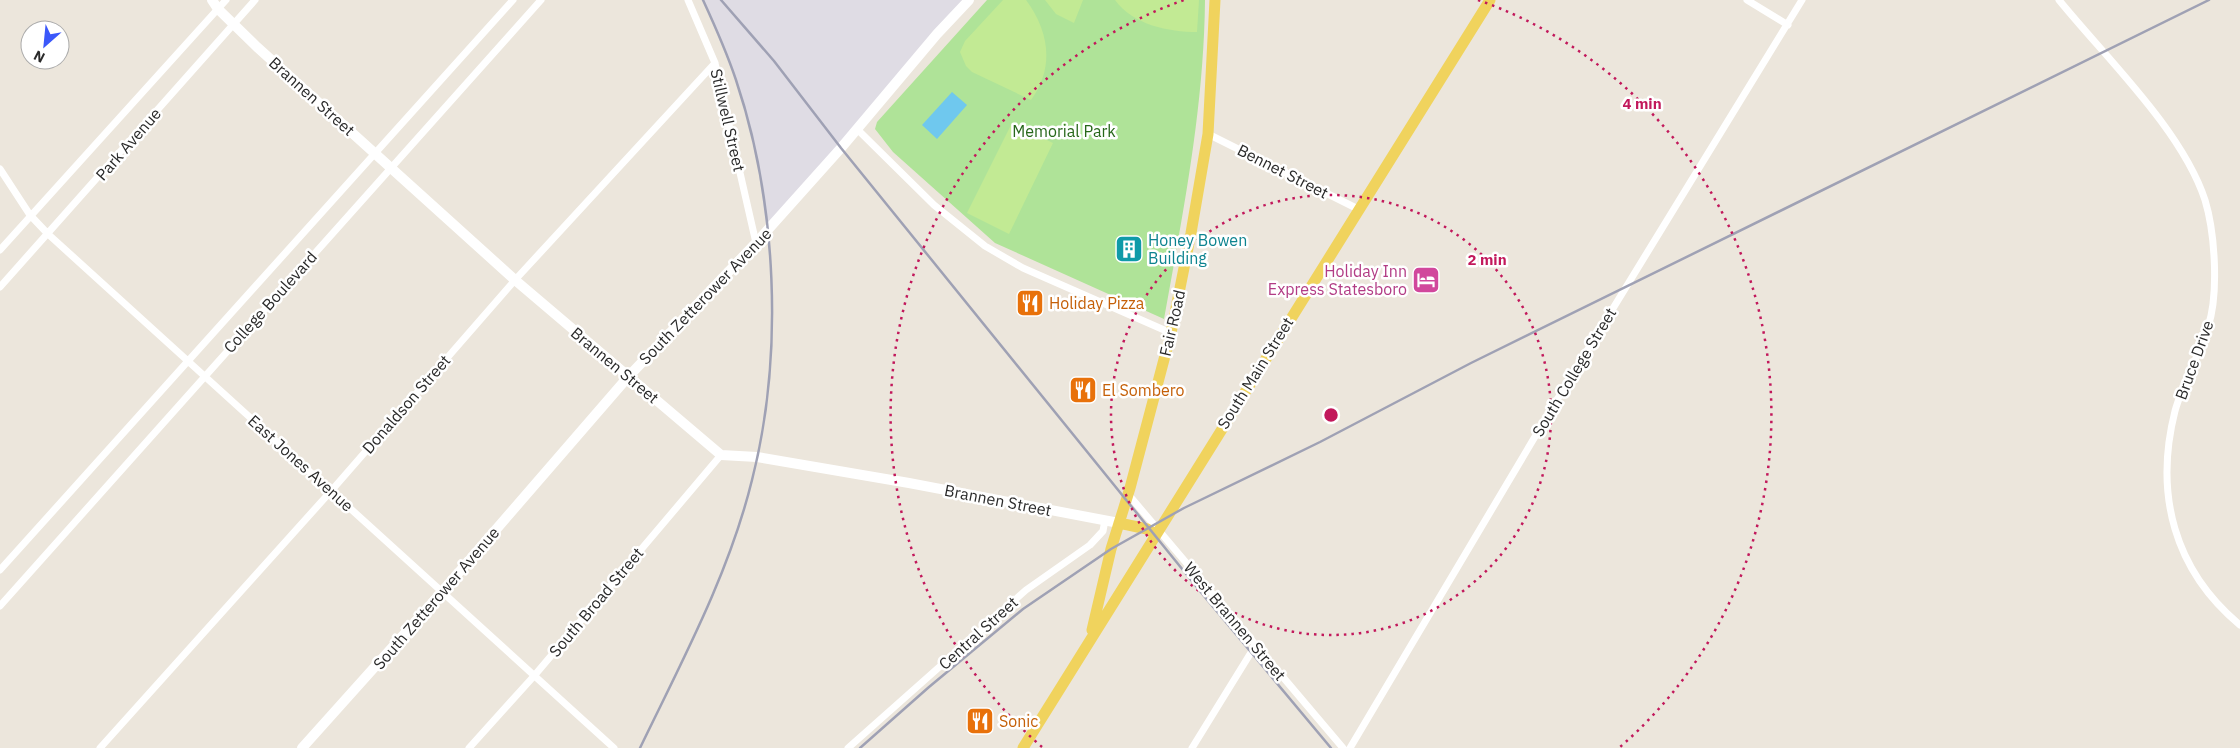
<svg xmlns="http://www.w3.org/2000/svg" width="2240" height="748" font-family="'IBM Plex Sans',sans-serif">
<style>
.industrial{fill:#dfdce4}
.green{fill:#afe398}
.pitch{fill:#c2ea94}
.water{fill:#6fc8ee}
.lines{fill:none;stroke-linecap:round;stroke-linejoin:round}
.street{stroke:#fff;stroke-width:7}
.secondary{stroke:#fff;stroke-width:10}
.primary{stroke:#f0d35d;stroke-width:11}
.rail{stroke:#9fa1b4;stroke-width:2.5}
.ring{fill:none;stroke:#c2185b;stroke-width:2.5;stroke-dasharray:2.5 5}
.labels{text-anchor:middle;stroke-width:5;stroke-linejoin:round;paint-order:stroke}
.street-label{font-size:16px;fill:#2a2a2a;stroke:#fff}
.park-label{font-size:16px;fill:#27671a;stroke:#fff}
.culture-label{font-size:16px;fill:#0d838f;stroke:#fff;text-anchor:start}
.hotel-label{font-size:16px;fill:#b23c85;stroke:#fff;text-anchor:end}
.food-label{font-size:16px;fill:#c56008;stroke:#fff;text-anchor:start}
.centre{fill:#c2185b;stroke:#fff;stroke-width:2.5}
.ring-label{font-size:15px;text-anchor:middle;font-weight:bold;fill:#c2185b;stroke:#fff;stroke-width:5;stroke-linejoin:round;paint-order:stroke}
</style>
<rect width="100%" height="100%" fill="#ece6dc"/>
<path class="industrial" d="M703 0H969L767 231 758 167 749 125 736 80Z"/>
<path class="green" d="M987 0H1205C1204 108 1183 213 1164 319L995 243 893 152 875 129 877 122Z"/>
<path class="pitch" d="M1003 0H1026C1049 31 1055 67 1031 100L972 72 966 66 960 52 965 41Z
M1045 0H1083L1074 23 1056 14Z
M1115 0H1199L1197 32C1169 32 1133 25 1115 0Z
M1012 123 1053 143 1009 234 967 213Z"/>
<path class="water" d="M952 92 967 105 937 139 922 125Z"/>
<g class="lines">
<path class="street" d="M688 0 715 63 756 243
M1747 0 1788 25
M2059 0C2106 58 2182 130 2205 200 2215 233 2219 294 2208 327 2199 355 2183 383 2175 411 2154 494 2174 570 2240 625
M858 130 934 205 985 246 1023 268 1171 333
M1208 134 1358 209
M0 169 30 215 48 234 614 748
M0 250 226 0
M0 287 255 0
M1128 494 1343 748
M0 570 513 0
M0 606 541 0
M100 748 332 490 515 280 715 63
M469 748 534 676 721 455
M848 748 1026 590 1090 545 1103 531 1105 520
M1192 748 1255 646
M1350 748 1555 403 1802 0"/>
<path class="secondary" d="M212 0 218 9 257 47 515 280 721 455 757 457 909 483 1119 523
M302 748 441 593 628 377 756 243 841 148 937 34 969 0"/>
<path class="primary" d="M1119 523 1147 529 1155 534
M1092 630 1111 549 1130 488 1171 333 1191 233 1208 134 1215 0
M1023 748 1490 0"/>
<path class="rail" d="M721 0 774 61 841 148 1204 596 1331 748
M640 748C682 661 729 574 752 480 784 355 777 202 736 80 727 53 715 26 703 0
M860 748 929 687 1023 609 1111 549 1184 508 1320 442 1471 363 2209 0"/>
</g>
<g class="ring">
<circle cx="1331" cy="415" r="220"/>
<path d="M1042 747A440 440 0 0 1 1184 0M1478 0A440 440 0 0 1 1620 747"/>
</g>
<defs>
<g id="building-square" transform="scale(1.4375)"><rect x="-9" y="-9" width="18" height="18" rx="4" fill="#0f9aa8" stroke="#fff"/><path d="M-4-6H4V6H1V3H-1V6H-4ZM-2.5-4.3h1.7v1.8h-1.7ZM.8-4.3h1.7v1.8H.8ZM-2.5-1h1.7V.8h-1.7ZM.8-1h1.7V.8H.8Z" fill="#fff"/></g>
<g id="hotel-square" transform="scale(1.4375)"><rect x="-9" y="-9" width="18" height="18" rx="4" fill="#d1479c" stroke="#fff"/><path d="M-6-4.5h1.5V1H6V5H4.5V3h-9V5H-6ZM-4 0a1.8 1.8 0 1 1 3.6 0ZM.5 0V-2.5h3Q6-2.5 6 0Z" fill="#fff"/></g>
<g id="restaurant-square" transform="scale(1.4375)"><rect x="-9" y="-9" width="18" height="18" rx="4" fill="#e8710a" stroke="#fff"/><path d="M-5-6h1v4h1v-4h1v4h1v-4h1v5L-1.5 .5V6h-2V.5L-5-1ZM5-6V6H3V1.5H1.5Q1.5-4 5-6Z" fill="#fff"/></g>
</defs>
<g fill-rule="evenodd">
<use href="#building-square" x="1129" y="249"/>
<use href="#hotel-square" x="1426" y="280"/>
<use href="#restaurant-square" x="1030" y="303"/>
<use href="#restaurant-square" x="1083" y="390"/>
<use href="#restaurant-square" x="980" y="721"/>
</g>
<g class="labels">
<g class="street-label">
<text transform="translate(312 96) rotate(42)" y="6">Brannen Street</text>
<text transform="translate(728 120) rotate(77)" y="6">Stillwell Street</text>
<text transform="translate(128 144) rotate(-49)" y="6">Park Avenue</text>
<text transform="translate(1283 171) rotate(27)" y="6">Bennet Street</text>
<text transform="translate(705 296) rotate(-46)" y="6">South Zetterower Avenue</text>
<text transform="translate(270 302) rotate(-48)" y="6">College Boulevard</text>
<text transform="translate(1172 323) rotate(-77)" y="6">Fair Road</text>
<text transform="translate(2194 360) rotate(-70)" y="6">Bruce Drive</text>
<text transform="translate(615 365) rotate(40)" y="6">Brannen Street</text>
<text transform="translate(1574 372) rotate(-59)" y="6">South College Street</text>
<text transform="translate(1255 373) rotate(-58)" y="6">South Main Street</text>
<text transform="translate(406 404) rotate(-49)" y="6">Donaldson Street</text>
<text transform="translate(301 463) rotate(42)" y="6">East Jones Avenue</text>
<text transform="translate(998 500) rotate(11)" y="6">Brannen Street</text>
<text transform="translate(436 598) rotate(-49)" y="6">South Zetterower Avenue</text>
<text transform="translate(596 602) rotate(-50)" y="6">South Broad Street</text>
<text transform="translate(1235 621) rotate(50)" y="6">West Brannen Street</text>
<text transform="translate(978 633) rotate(-42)" y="6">Central Street</text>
</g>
<g class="park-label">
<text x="1064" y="137">Memorial Park</text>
</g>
<g class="culture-label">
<text x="1148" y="246">Honey Bowen<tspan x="1148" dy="18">Building</tspan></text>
</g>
<g class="hotel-label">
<text x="1407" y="277">Holiday Inn<tspan x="1407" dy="18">Express Statesboro</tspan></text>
</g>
<g class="food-label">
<text x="1049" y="309">Holiday Pizza</text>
<text x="1102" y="396">El Sombero</text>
<text x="999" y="727">Sonic</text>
</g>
</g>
<circle cx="1331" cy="415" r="8" class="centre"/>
<g class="ring-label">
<text x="1642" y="109">4 min</text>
<text x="1487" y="265">2 min</text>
</g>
<g transform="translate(45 45) rotate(207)"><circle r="24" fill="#ffffff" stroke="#aaaaaa"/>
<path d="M0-4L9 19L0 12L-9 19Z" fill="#3b58fa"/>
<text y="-8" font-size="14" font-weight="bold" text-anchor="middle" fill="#2a2a2a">N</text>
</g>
</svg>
